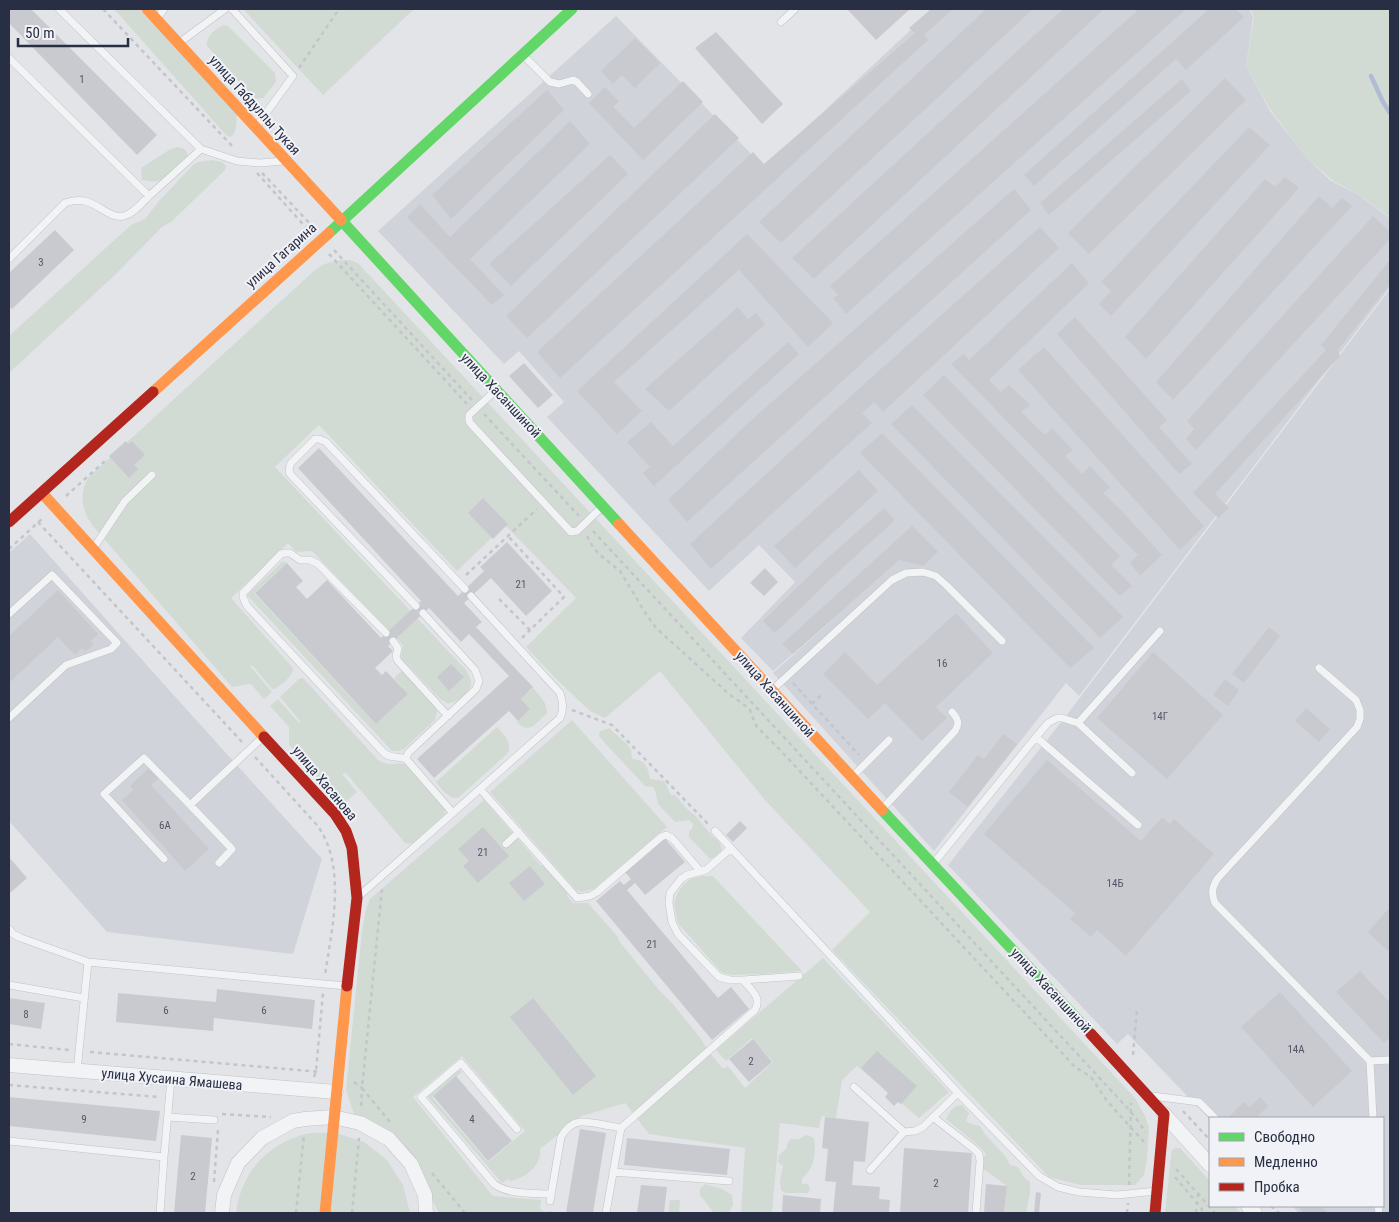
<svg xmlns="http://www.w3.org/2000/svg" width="1399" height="1222" font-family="'Roboto Condensed',sans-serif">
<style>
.built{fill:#d1d3db}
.green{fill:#d1dbd3}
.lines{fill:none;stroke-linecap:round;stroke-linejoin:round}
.stream{stroke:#b0bbd4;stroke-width:4.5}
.building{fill:#c9cacf}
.lane-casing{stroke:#c1c2c6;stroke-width:8}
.street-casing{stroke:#c1c2c6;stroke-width:15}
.path{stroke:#c4c5cb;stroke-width:2.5;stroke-dasharray:4 4;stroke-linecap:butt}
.lane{stroke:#f2f3f5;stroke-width:7}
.street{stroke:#f2f3f5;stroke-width:14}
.fast{stroke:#63d668;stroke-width:11}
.slow{stroke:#ff974d;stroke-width:11}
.jam{stroke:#b3261e;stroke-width:11}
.labels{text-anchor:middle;stroke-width:4;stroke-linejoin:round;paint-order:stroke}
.number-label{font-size:11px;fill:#525768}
.street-label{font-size:14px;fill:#282e43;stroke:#f1f2f7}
</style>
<rect width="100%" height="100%" fill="#e3e4e8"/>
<path class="built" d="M933 9H1249L1253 17 1246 66 1270 111 1306 157 1331 181 1357 194 1390 218V287L1079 696 1066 683 934 851 773 673 838 615 773 671 741 638 795 582 759 545 709 591 547 417 564 402 519 351 504 364 378 231 616 16 764 167Z
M1390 289V1213H1299L1292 1206H1383V1118H1210V1120L1128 1034 1117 1044 948 865 1069 712Z
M30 534 178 700 322 859 293 954 107 932 9 821V553Z"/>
<path class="green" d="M114 9H139L237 113C236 121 238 131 231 137L227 136Z
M243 9H414L323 95Z
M1250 9H1390V217L1356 193 1333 181 1305 156 1270 109 1246 66 1254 17Z
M224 25 228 26 275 73 276 82 263 98 255 99 207 46C205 37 216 28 224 25Z
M177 147C205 151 168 180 157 181 152 182 147 181 142 180L141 168 169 150Z
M212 160 222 162 226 166 225 170 171 222 162 227 117 273 9 373V336L131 225 145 219 159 201 193 165 198 162Z
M350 260 358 263 370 276 1135 1098 1145 1116 1149 1128 1147 1159 1144 1175 1135 1185H1080L1049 1177 832 950 870 912 765 800 660 671 605 718 590 711 556 679 526 647 576 598 505 525 457 571 319 425 275 467 466 670C467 673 471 678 471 682 472 691 456 705 447 703 445 702 442 700 440 699L401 658 403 645 312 551 296 552 288 543 231 598 293 668C293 677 282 684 274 689H272L252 665 250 666 272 692 264 699 251 684 232 687 93 526C82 511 78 493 89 477L315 270C326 262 336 260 350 260Z
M283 561 287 563 254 593 376 724 408 694 394 678 403 670 434 704 437 712 435 720 404 749 398 751H392L247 595Z
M300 678H303L378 760C392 768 393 762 405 764L445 808V814L413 843 409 844 405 843 346 773 342 774 357 792 342 805 289 745V727L270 706 278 699 299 723 300 721 280 697Z
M533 688C540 696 547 702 547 713 537 722 529 736 517 722L530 709 521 699Z
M572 720 667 827 595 888 583 892 577 891 490 792Z
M497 727C504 735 512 741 508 753L458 798C447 798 443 790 436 782Z
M609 728 628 745 631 750 632 759C647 761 647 766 650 779L664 781C667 785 669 792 671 795H675L687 809 696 816 712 836 719 841 722 849 720 854 710 859 689 837V831L692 829 693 824 689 820 675 822 658 804 655 790 653 787 645 786 603 741 599 736 600 731Z
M484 800 541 866 543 864 568 891 567 896 573 903H588L618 937 619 941 659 990 672 1003 702 1040 706 1048 723 1069 728 1066 745 1088 773 1062 752 1038 726 1061 716 1050 823 958 949 1092 919 1118 857 1066 842 1080 836 1118 822 1116 820 1122 819 1128 780 1123 772 1213H741L745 1148 649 1134 625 1103 582 1116 540 1149C542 1166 525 1178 510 1181L508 1179 502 1183 427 1096 459 1070 462 1072 432 1097 488 1162 525 1131 462 1056 413 1097 493 1196 541 1200 540 1209 544 1212 550 1211 555 1213H439L426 1188 375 1126 354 1114 346 1090 362 931 366 909 370 899Z
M703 876H713L802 971 763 974 733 975 722 973 678 923 674 904 677 894 683 885 692 878Z
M962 1105 969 1113 966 1121 969 1123 980 1126 984 1133 1006 1157 1010 1165C1023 1167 1017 1169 1024 1177 1025 1179 1028 1180 1030 1182V1192L1026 1213H1004L1007 1186 982 1168V1161L986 1154 980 1147 946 1119C951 1110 952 1106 962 1105Z
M336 1133 364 1142 387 1160 403 1185 410 1213H236C241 1173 266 1145 305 1134 314 1132 326 1133 336 1133Z
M807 1135 814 1138C816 1157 815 1165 802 1179V1184H808L810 1189 808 1193H785L781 1190 780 1181 783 1166 778 1162 779 1155 786 1149 788 1142 791 1139H799Z
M1176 1148H1180L1210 1181V1206H1234L1241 1213H1165L1171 1155 1172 1150Z
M705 1184 722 1189 732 1195 733 1205 729 1213H714L700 1195V1189Z
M670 1200H680L679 1213H668Z"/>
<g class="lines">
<path class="stream" d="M1371 76 1383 102 1390 113"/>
</g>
<path class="building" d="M9 9H31L157 135 137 155 9 23Z
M847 9H910L876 40Z
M931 9H953L924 35 928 40 560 378 537 352 753 152 764 164 915 33 909 28Z
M986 9H1033L781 243 759 222Z
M1063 9H1104L814 279 792 258Z
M1139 9H1186L846 314 833 298 838 295 830 286Z
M1209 9H1236L1244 17 1186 70 1176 59 1034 186 1024 175Z
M716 32 783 104 762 124 695 48Z
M635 38 660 63 635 88 622 75 613 84 601 71Z
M1225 78 1246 100 1089 254 1068 233Z
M1182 79 1191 91 1049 215 1040 203Z
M683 81 703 102 643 160 589 103 605 87 619 101 613 107 634 128Z
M547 90 564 110 451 219 432 195Z
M715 114 739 138 527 338 506 316Z
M570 121 590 144 470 259 504 295 492 305 407 217 420 204 450 237Z
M1249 127 1270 145 1111 316 1099 304 1111 291 1101 282Z
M610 155 628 174 511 286 489 264Z
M1285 177 1299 188 1146 359 1125 337 1265 179 1275 187Z
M1014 189 1031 210 687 522 668 500 747 424Z
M1319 196 1332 208 1342 198 1352 206 1173 400 1156 382Z
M1373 216 1390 232V239L1196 450 1186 439 1194 429 1187 421Z
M1040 227 1059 248 883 412 874 402 862 413 872 423 711 569 690 544 864 384Z
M55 230 74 250 12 309 9 306V273Z
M747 234 833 323 808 347 739 270 614 382 642 411 617 434 577 391Z
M1389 261 1390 262V284L1338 350 1340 356 1215 494 1229 508 1218 518 1193 493 1326 350 1321 345Z
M1072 263 1089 283 989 380 1001 392 1009 385 1030 405 1021 412 1045 435 1052 428 1073 450 1065 456 1082 474 1090 466 1110 487 1103 493 1122 511 1162 555 1140 576 1130 563 1138 555 951 364 964 354 969 360Z
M738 307 748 319 756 313 765 324 669 411 645 389Z
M1075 317 1167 420 1159 427 1192 464 1179 474 1057 334Z
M788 342 799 354 654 486 643 473 650 467 627 442 651 422 673 446Z
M1044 347 1204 526 1180 550 1018 370Z
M524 363 553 395 538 408 509 376Z
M944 375 1120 556 1111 565 1132 586 1120 596 923 395Z
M912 405 1123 617 1100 638 891 424Z
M882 433 1094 648 1070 668 860 453Z
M126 441 128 444 132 441 145 455 134 465 138 469 129 478 109 456Z
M319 448 458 596 484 571 480 567 507 542 552 591 526 616 491 578 464 603 482 622 476 627 533 687 521 699 530 709 518 721 509 711 434 778 417 759 509 676 469 634 461 642 429 608 388 646 393 651 375 668 382 675 386 671 408 694 376 724 255 593 287 563 303 581 296 587 307 599 327 580 381 638 421 601 298 468Z
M859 470 878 491 795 568 774 546Z
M483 498 508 524 493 539 468 513Z
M884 508 895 520 835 575 775 633 763 621 823 562Z
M912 526 938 552 923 566 899 560 793 654 782 644Z
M765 568 778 582 764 596 750 583Z
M58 590 98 634 91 641 94 644 85 652 82 648 75 655 58 637 9 683V636Z
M956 613 993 653 936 707 947 718 922 741 885 703 868 719 823 674 845 652 877 685Z
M1269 627 1280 636 1244 683 1232 674Z
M1153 652 1223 715 1167 779 1097 718Z
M451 664 464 677 449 691 437 677Z
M1225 679 1239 690 1228 706 1213 695Z
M1306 708 1330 729 1319 742 1295 721Z
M1003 734 1017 744 968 807 949 792 978 755 984 759Z
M1047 760 1141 841 1162 817 1170 824 1174 819 1214 854 1126 956 1097 930 1091 937 1070 919 1075 913 984 834Z
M150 767 159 778 151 785 209 849 185 871 122 800 133 790 130 786Z
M740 821 747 828 733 842 726 835Z
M483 827 509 856 478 883 463 866 469 861 458 849Z
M663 836 685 862 645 895 635 883 627 890 718 998 731 987 749 1009 712 1040 596 901 620 881 624 885 631 879 623 870Z
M9 857 27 878 9 894Z
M530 866 545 884 524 901 509 883Z
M1390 907V948L1388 951 1368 932Z
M1360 971 1390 1003V1037L1384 1043 1336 992Z
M217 989 315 1000 312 1029 214 1018 213 1031 116 1022 118 993 216 1002Z
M1280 992 1352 1071 1313 1107 1241 1027Z
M9 998 45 1003 41 1029 9 1024Z
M533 998 596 1076 573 1095 510 1017Z
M753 1039 772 1062 749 1082 729 1059Z
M877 1051 917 1086 901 1104 898 1102 894 1106 885 1097 888 1093 861 1068Z
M456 1076 512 1141 488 1161 433 1096Z
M9 1097 160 1111 156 1141 9 1126Z
M1260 1097 1268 1106 1258 1116 1261 1118H1228L1244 1102 1250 1107Z
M825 1117 869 1122 865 1162 854 1161 852 1185 880 1187 879 1199 890 1200 889 1213H833L836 1182 825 1181 828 1149 822 1148Z
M580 1129 606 1133 593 1213H566Z
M181 1135 212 1138 205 1213H174Z
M627 1138 730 1149 727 1175 624 1165Z
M904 1148 972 1153 968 1213H900Z
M986 1184 1007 1186 1004 1213H984Z
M641 1185 667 1187 664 1213H637Z
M1036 1192 1041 1193 1039 1213H1034Z
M783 1195 821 1199 820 1213H782Z
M1297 1206H1321L1328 1213H1304Z"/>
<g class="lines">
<g class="lane-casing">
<path id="lane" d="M232 9 293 76 256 127
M157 19 164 9
M781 22 795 9
M179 43 225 9
M523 55 550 82 559 84 573 80 577 82 588 94
M9 58 149 196 201 149 59 9
M201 149 237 161 260 163 283 161
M9 259 65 203C94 192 105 220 124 216 134 213 142 203 149 196
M496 390 469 415V421L471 424 571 532 577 531 602 507
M93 549 125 501 152 475
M416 606 291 475 289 472 290 465 292 462 315 439H319L326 442 465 589
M9 614 52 575 117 643 111 649 66 665 9 718
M386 633 318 564 310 560H300L290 553H285L281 554 243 593V597L247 606 384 753C391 759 398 756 406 759L408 753 476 689 479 681 475 670 423 613
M393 641 398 648 396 657 398 661 448 716
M1319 668 1356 700 1360 710V719L1357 727 1218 878C1212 887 1211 893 1215 903L1370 1061 1390 1060
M772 690 892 580 906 573 923 572 936 576 947 586 1002 641
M1078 723 1160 631
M1036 737 1048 723 1057 718H1062L1078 723 1132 773
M406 759 453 813
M852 777 889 740
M480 789 577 898 590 896 597 892 661 837 666 835 672 838 701 872
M190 805 232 849 219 863
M882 809 955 731C960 723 958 719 952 712
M715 831 958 1093 1039 1176 1058 1187 1079 1192 1117 1195 1157 1191
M506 844 519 832
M164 859 104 794 144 758 190 805 264 736
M933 864 1036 737 1138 825
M359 896 560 718C564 709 563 702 560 693L471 596
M9 929 13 934 21 938 88 962 77 1071
M88 962 346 986
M743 980 799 976
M9 985 84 998
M1370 1061 1373 1118
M854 1087 904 1132 870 1170
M1153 1096 1199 1102 1215 1118
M168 1117 214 1120
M933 1117 974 1149 979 1154 980 1161 976 1213
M517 1129 461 1063 421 1097 494 1184C509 1195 532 1193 551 1194
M904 1132 915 1131 923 1127 958 1093
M9 1141 164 1157 160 1213
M164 1157 171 1079
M613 1172 729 1181
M550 1201 561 1137C564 1131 571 1123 580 1122 589 1121 610 1126 621 1128
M1378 1206 1379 1213
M606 1213 621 1128 755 1010C762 997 751 990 743 980H730L719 977 678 934 672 922 669 903 670 893 681 879 687 875 706 870 731 848"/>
</g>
<g class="street-casing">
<path id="street" d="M9 1065 336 1092
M1164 1114 1210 1165
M1248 1206 1255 1213
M222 1213 224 1195 238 1163 262 1138 293 1121 305 1119 333 1117 360 1123 389 1139 411 1164 425 1195 426 1213"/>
</g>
<path class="path" d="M103 9 234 148
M299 68 339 9
M257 173 309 231
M262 173 268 179 313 227
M334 250 472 400
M329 254 467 404
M484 414 579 516
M66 496 105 461 104 459
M38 522 243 743
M593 531 1131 1112 1146 1132
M587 536 593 547 599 554 620 571 646 614 656 628 729 694 747 707 750 710 754 721 757 727 783 753 1053 1043 1075 1067 1091 1077 1107 1101 1145 1143
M9 549 44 517
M466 575 537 509
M499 599 530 630 564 597 508 536
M522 638 530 630
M793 683 859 755
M812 704 822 694
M572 710 612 725 709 825
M255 757 317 825C347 866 332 928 325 975
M382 889 362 1088 390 1122
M9 1044 69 1050
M90 1052 321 1072
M1133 1055 1137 1009
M314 1077 316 1071 323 993
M354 1082 362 1088 361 1110
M9 1085 159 1097
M1183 1111 1210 1140
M222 1114 271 1117
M1176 1169 1215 1213
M432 1173 465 1213
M1175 1177 1202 1209 1201 1213
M214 1182 218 1130
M1129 1185 1131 1103
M1271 1206 1279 1213
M296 1213 304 1134
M352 1213 359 1138
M1127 1213 1128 1203
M1196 1213 1198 1195"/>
<use href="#lane" class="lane"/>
<use href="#street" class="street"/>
<path class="fast" d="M341 220 619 524
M329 233 572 9
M882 810 1091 1034"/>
<path class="slow" d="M147 9 341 220
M153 392 329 233
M42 493 264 737
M619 524 882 810
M325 1213 347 986"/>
<path class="jam" d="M9 522 153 392
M264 737 335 814 346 831 352 848 357 898 347 986
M1091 1034 1164 1114 1155 1213"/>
</g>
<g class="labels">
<g class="number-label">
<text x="82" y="83">1</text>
<text x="41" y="266">3</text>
<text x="521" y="588">21</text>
<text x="942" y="667">16</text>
<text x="1160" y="720">14Г</text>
<text x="165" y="829">6А</text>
<text x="483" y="856">21</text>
<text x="1115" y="887">14Б</text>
<text x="652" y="948">21</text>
<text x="166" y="1014">6</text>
<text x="264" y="1014">6</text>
<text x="26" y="1018">8</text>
<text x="1296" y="1053">14А</text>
<text x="751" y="1065">2</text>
<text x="84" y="1123">9</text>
<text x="472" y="1123">4</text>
<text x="193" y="1180">2</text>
<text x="936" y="1187">2</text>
</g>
<g class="street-label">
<text transform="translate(255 105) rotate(48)" y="5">улица Габдуллы Тукая</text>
<text transform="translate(281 255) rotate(-42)" y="5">улица Гагарина</text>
<text transform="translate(501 395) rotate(47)" y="5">улица Хасаншиной</text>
<text transform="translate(775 694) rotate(48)" y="5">улица Хасаншиной</text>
<text transform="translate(325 783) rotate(50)" y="5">улица Хасанова</text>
<text transform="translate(1051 990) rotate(47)" y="5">улица Хасаншиной</text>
<text transform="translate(172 1079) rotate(5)" y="5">улица Хусаина Ямашева</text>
</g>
</g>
<rect width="1399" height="1222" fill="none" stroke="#282e43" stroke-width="20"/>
<rect x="1209" y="1117" width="175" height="90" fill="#f1f2f7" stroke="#a1a4af"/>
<rect x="1219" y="1133" width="25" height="8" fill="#63d668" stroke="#a1a4af"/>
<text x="1254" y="1142" font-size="15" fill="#282e43">Свободно</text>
<rect x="1219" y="1158" width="25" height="8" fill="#ff974d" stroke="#a1a4af"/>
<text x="1254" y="1167" font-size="15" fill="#282e43">Медленно</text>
<rect x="1219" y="1183" width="25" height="8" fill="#b3261e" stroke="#a1a4af"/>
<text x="1254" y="1192" font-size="15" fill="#282e43">Пробка</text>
<path d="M18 38v8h110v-8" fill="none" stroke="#282e43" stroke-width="2.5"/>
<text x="25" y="38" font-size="15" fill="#282e43" stroke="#f1f2f7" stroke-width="4" paint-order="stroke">50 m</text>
</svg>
